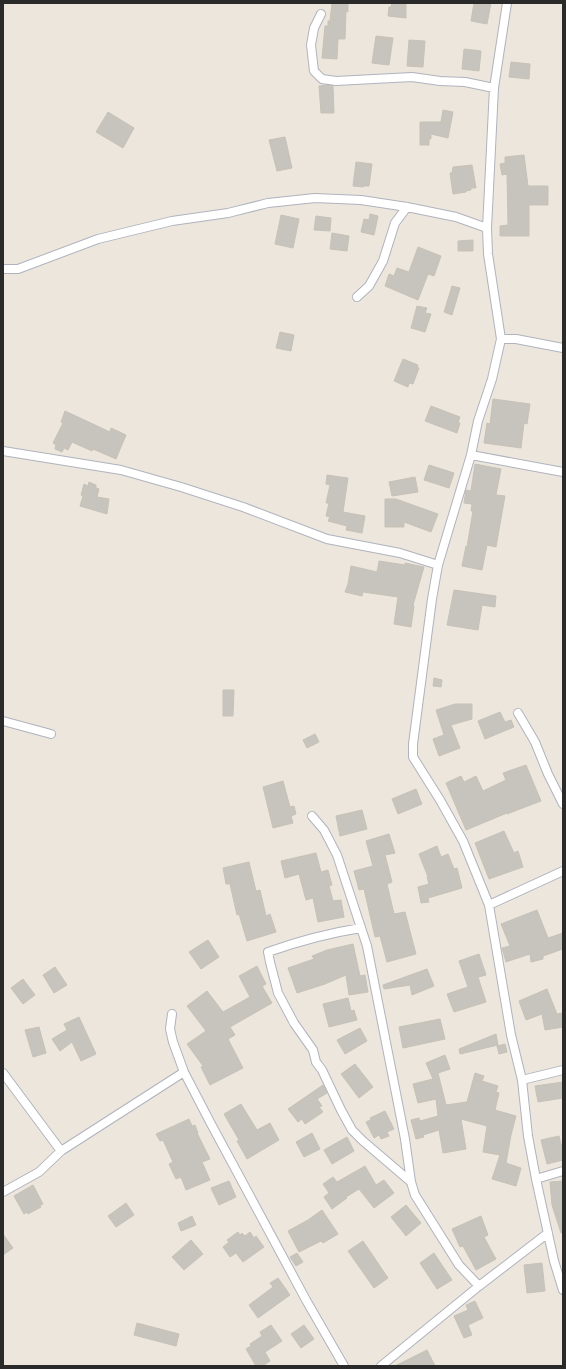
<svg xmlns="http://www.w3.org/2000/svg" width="566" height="1369" font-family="Montserrat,sans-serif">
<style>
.building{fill:#c7c3bd;stroke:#c7c2b7}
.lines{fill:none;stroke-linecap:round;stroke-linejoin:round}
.minor-casing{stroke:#b0b3bd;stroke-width:10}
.minor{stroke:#fff;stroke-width:8}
</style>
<rect width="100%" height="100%" fill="#ece6dd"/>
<path class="building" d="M332 3H348V12L346 11 345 39H338L337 59 322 58 325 26H328V21H330Z
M392 3H406V18L388 16 389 7H391Z
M474 3H491L487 24 471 21Z
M376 36 393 38 389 65 372 63Z
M409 40 425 41 423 67 407 66Z
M464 49 481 51 479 71 462 69Z
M511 62 530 64 529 79 509 77Z
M328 85 333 86 334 113H321L319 86Z
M443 110 453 112 448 138 431 134V139H429V145H420V122H441Z
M108 112 134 128 123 148 96 132Z
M285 137 292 168 277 171 269 140Z
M524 155 528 186H548V205H529V236H500V226L508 225 507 174 502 175 500 164 505 163V157Z
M356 162 372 164 369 186H364L363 187 353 186Z
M472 165 476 188H471V190L466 191V192L453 194 450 173H452L453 167Z
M370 214 378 216 374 235 361 232 364 219 369 220Z
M281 215 299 219 293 248 275 244Z
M316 216 331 218 330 231 314 230Z
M332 233 349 236 347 251 330 249Z
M473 240V251H458V241Z
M418 247 441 256 434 276 428 274 418 300 385 286 389 274 394 276 397 268 409 272Z
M452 286 460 288 452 315 444 312Z
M417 306 427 308 425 313 431 314 425 332 411 328Z
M280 332 294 335 291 351 276 348Z
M403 359 418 365 417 367 419 368 413 384 409 383 408 387 394 381Z
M493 399 530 404 527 424 524 423 521 448 484 443 487 423 490 424Z
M431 406 460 417 458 422 460 423 457 433 425 421Z
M65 411 110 432 111 428 126 435 116 459 93 449 92 451 72 442 68 450 64 448 62 452 55 449 56 445 53 443 63 423 61 422Z
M475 464 501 469 496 495 505 496 496 547 487 545 482 570 462 566 466 546 467 547 473 511H471L472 504 464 503 466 490 471 491Z
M429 465 454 473 449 488 424 480Z
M327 475 348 478 343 512 365 516 362 533 346 530 347 526 328 521 330 517 326 516 329 503H326L330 485 326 484Z
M415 477 418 492 392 496 389 482Z
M89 482 96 485V488L99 489 97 497 109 499 107 514 80 506 83 496 81 495 84 484 88 486Z
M385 499H396L438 514 431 532 404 522V527H385Z
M379 561 405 565V563L424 567 413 605 414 606 411 627 394 624 398 597 363 592 362 596 345 592 348 584 351 566 377 572Z
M454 590 496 596 495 607 482 605 478 630 447 625Z
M434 678 442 680 441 687 433 686Z
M223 690H234L233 716H223Z
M455 704H472V719L451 725 460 748 439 756 433 739 444 735 436 710Z
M500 712 505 722 511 720 514 727 485 739 478 721Z
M315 734 319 742 307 748 303 740Z
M526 765 541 801 507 814V813L466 830 446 783 461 776 464 782 476 776 483 791 506 780 503 773Z
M283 781 290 807 294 806 296 814 291 816 293 823 273 828 263 787Z
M416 789 422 804 398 814 392 799Z
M362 810 367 829 340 836 336 816Z
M504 831 514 853 518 851 523 867 489 879 475 843Z
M389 834 395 853 385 855 392 882 387 884 394 914 405 912 416 954 387 962 380 936 375 937 364 889 359 890 354 871 373 866 366 841Z
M437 846 441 857 448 854 454 869 457 868 462 888 428 898 429 902 421 903 418 887 429 884 427 877H428L419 854Z
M316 853 321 872 328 870 332 885 329 886 333 901 341 900 344 917 318 922 313 898 306 900 299 874 285 878 281 861Z
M249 862 256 891 260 890 266 916 270 914 276 932 247 941 239 914 237 915 230 884H226L223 868Z
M537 910 548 938 563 933V949L543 956V959L531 962 530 954 506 962 502 948 510 946 501 924Z
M208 940 219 957 201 969 189 952Z
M353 944 360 976 365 975 368 992 349 995 346 975 325 984 297 993 288 968 314 959 312 956 327 950Z
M479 954 486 975 478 977 486 1002 454 1012 447 994 468 987 459 961Z
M257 966 266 984 262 986 272 1003 230 1027 235 1035 228 1039 243 1068 210 1085 201 1067 203 1066 187 1044 206 1031 187 1006 207 991 223 1012 250 997 239 976Z
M55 967 67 985 54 993 43 975Z
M427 969 434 986 412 995 410 985 384 989 383 985Z
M23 979 35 995 23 1004 11 988Z
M547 989 557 1014 563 1013V1027L545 1030 542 1014 526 1020 519 1001Z
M348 998 351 1011 354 1010 357 1020 329 1027 323 1004Z
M79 1017 96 1054 81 1061 72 1042 60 1051 52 1039 67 1030 64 1024Z
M440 1019 445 1039 403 1048 399 1027Z
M39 1027 46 1053 33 1057 25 1030Z
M360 1028 367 1041 345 1054 337 1040Z
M496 1034 498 1045 460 1054 459 1049Z
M505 1044 507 1052 499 1054 497 1046Z
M445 1055 450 1069 438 1073 446 1105 467 1102 475 1073 484 1076 482 1081 498 1086 496 1092 499 1093 495 1110 516 1116 511 1135 506 1163 521 1168 516 1186 492 1179 500 1155 483 1152 487 1126 461 1119 466 1149 443 1153 439 1130 423 1135 424 1137 416 1139 411 1120 419 1118 420 1121 438 1116 436 1099 418 1103 413 1084 433 1079 426 1063Z
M355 1064 373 1087 359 1098 341 1074Z
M563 1082V1098L538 1102 535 1086Z
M323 1085 327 1093 317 1099 322 1106 319 1107 323 1112 305 1124 302 1119 298 1122 288 1109Z
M241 1104 257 1130 270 1123 279 1140 247 1159 237 1141 239 1140 224 1114Z
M385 1111 394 1129 387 1132 389 1136 381 1139 379 1135 374 1138 366 1122 371 1120 370 1118Z
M189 1119 192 1126 195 1125 198 1133H197L210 1159 202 1162 210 1180 186 1190 181 1177 176 1179 169 1164 173 1162 163 1140 160 1141 156 1134Z
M312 1133 320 1149 304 1157 296 1142Z
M559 1136 563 1152V1160L547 1164 541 1140Z
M347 1137 354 1151 332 1164 324 1150Z
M365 1166 376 1185 384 1180 394 1193 374 1208 359 1189 346 1197 347 1198 332 1209 324 1197 329 1193 323 1184 333 1177 337 1182Z
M229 1181 236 1197 219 1205 211 1188Z
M563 1181V1233H561L552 1205 550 1182Z
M33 1185 43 1204 40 1205 41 1207 28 1214 27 1212 24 1214 14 1196Z
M126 1203 134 1215 116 1227 108 1216Z
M406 1205 421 1223 406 1236 391 1217Z
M322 1210 338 1234 323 1243 321 1241 299 1252 288 1231 308 1220Z
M192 1216 196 1225 181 1231 178 1223Z
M481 1216 488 1235 484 1237 496 1259 476 1270 463 1246 460 1247 452 1229Z
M238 1232 240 1235 242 1233 245 1236 250 1232 254 1238 256 1236 264 1247 243 1262 236 1253 230 1257 223 1247 229 1242 227 1240Z
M3 1234 13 1248 3 1255Z
M191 1240 203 1254 184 1270 172 1257Z
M363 1241 388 1278 374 1288 348 1251Z
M297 1253 303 1262 296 1266 290 1257Z
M434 1253 452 1280 437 1289 420 1263Z
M542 1263 545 1291 527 1293 524 1265Z
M278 1278 290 1295 258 1318 249 1305 273 1287 270 1283Z
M475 1301 483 1318 468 1325 472 1335 464 1338 454 1316 468 1310 466 1305Z
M137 1323 179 1334 176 1346 134 1335Z
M271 1325 282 1341 265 1352 270 1361 262 1366H256L246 1349 251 1346 250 1344 262 1336 260 1332Z
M304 1325 314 1339 301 1348 291 1334Z
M427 1350 435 1366H395Z"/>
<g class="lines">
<g class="minor-casing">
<path id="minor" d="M507 3 494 88 487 228 488 254 501 339 492 379 478 421 471 455 438 565 432 599 413 744V757L440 800 463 841 489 905 511 1035 522 1080 528 1136 536 1179 554 1261 563 1290
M321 14 314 28 311 45 314 71 322 79 336 81 412 77 440 81 465 82 494 88
M3 269H18L98 239 172 221 228 213 268 203 315 198 361 200 407 207 456 217 487 228
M357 297 369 286 383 261 395 223 407 207
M501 339H516L563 348
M3 451 121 470 181 487 243 507 327 539 400 553 438 565
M471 455 563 472
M518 713 535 742 548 774 563 804
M3 721 51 734
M312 816 324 830 337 855 367 946 405 1139 411 1182 415 1195 459 1265 479 1286
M489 905 563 871
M361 928C329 933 299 941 268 952L270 962 278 993 294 1023 313 1050 316 1062 322 1070 341 1110 352 1130 363 1141 411 1182
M172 1014 170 1029 173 1042 184 1072 210 1122 306 1300 344 1366
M3 1073 61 1151
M522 1080 563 1070
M536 1179 563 1171
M3 1192 39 1172 61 1151 184 1072
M381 1366 479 1286 548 1233"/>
</g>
<use href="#minor" class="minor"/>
</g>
<rect width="566" height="1369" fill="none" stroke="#2a2a2a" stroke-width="8"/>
</svg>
